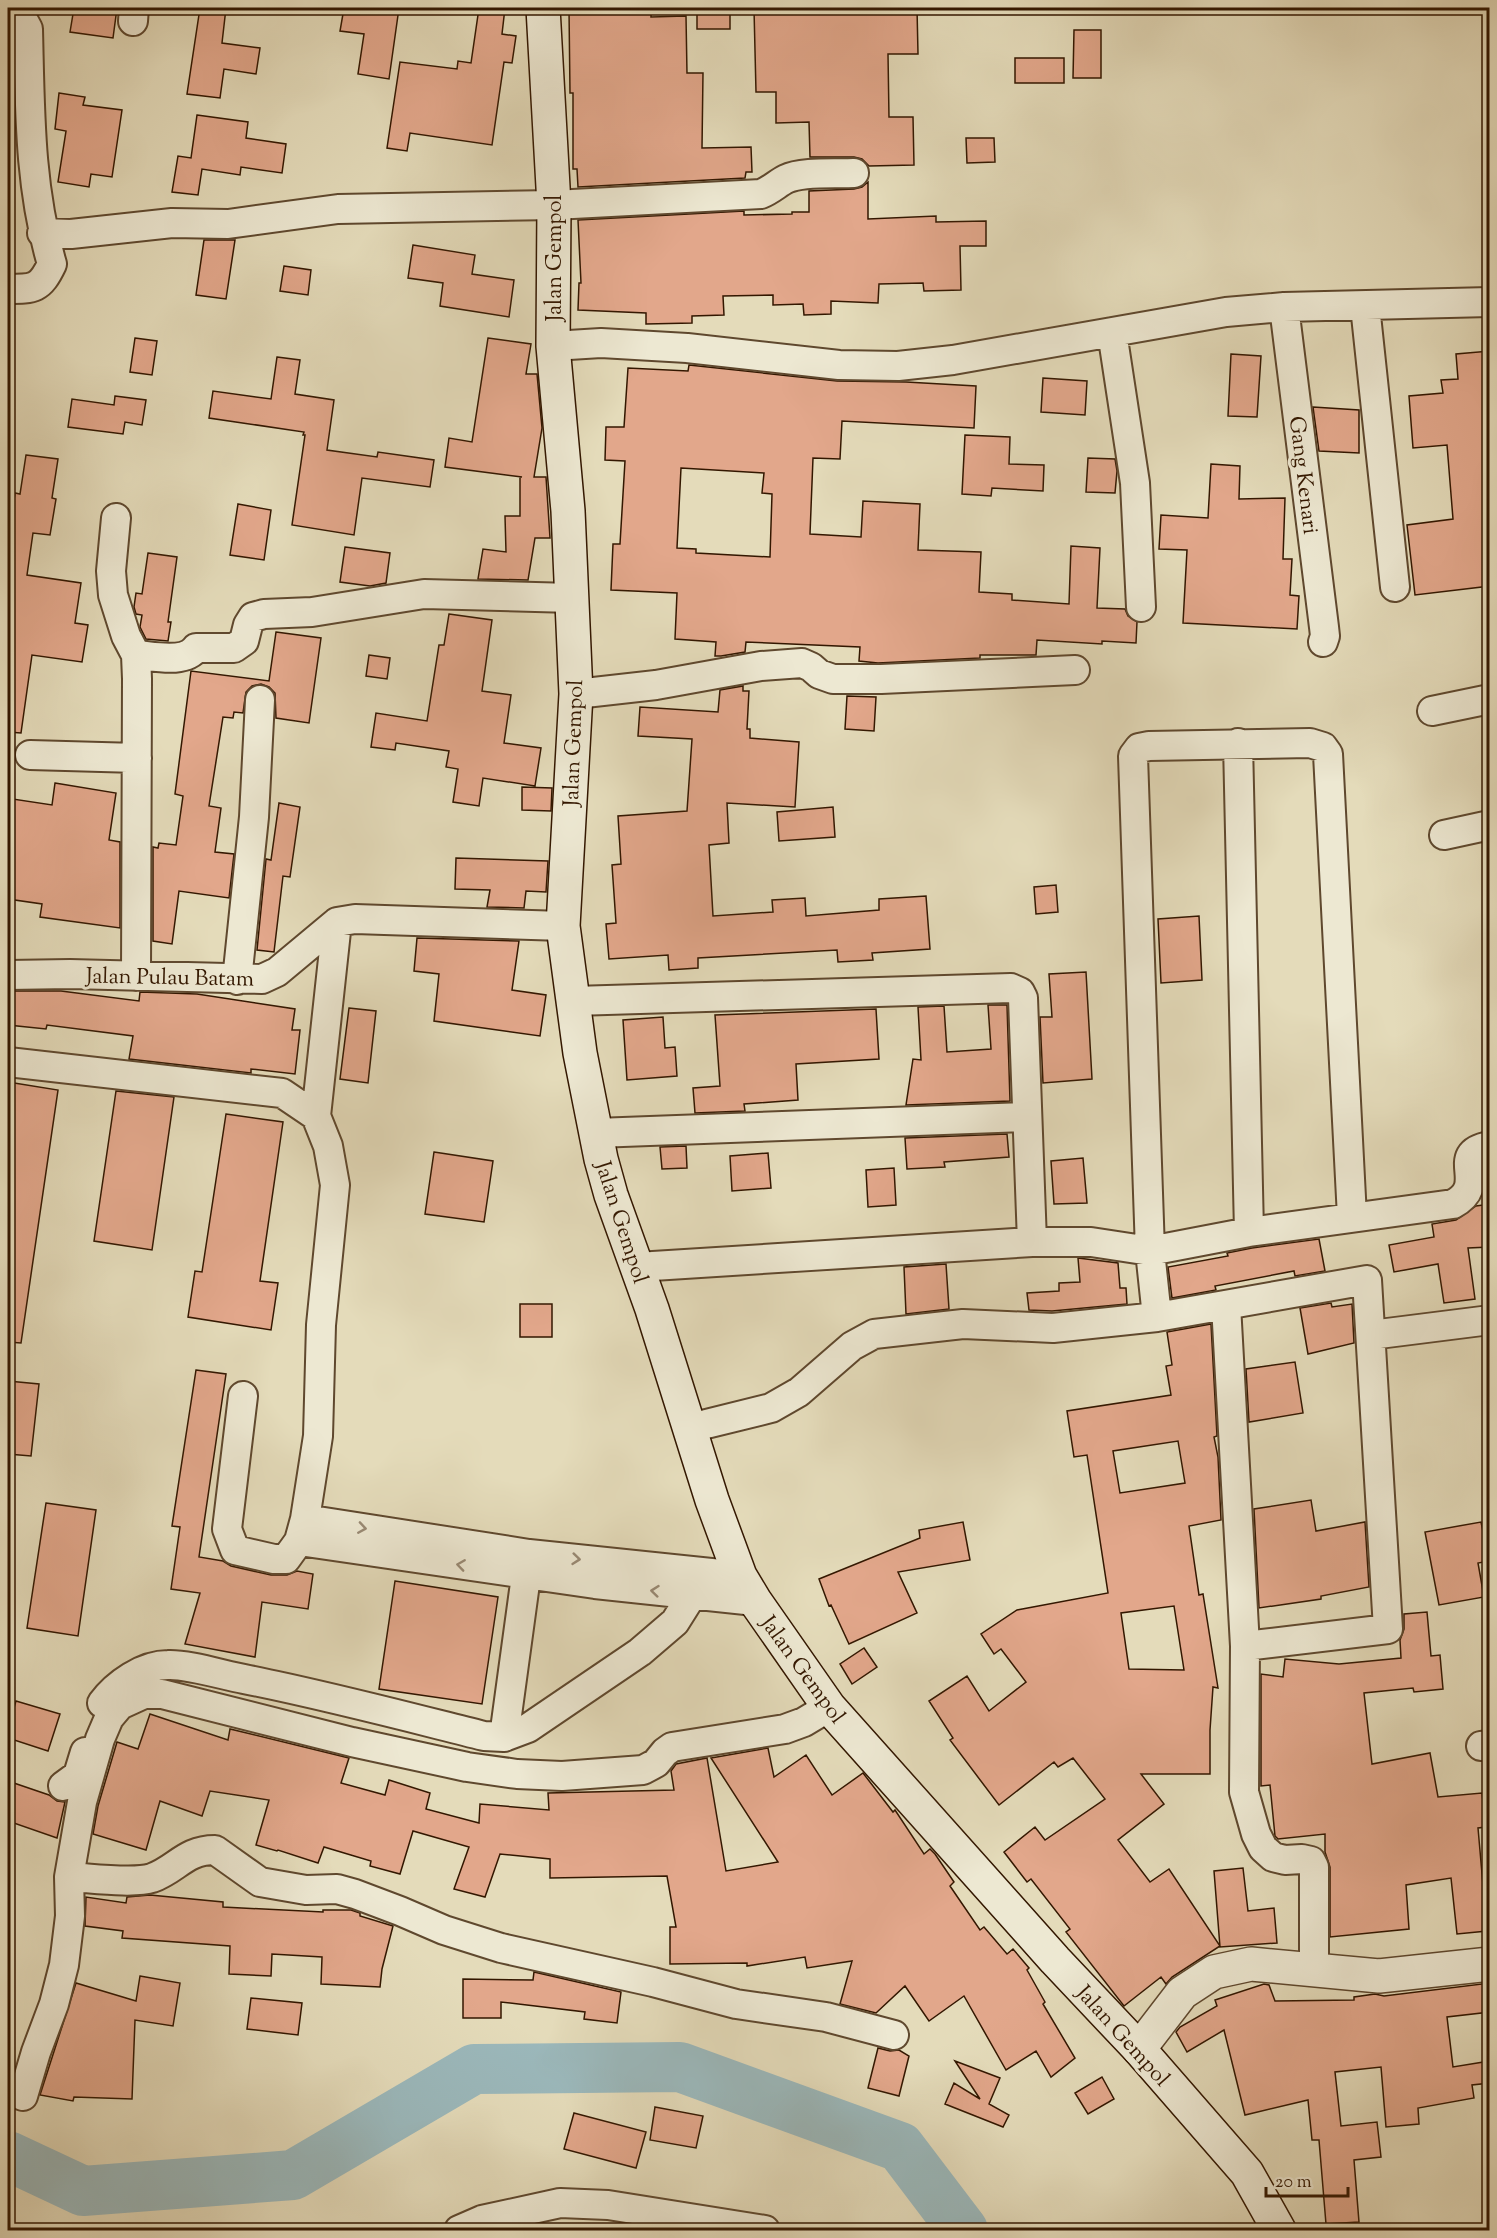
<svg xmlns="http://www.w3.org/2000/svg" width="1497" height="2238" font-family="'Sorts Mill Goudy',serif">
<style>
.lines{fill:none;stroke-linecap:round;stroke-linejoin:round}
.river{stroke:#9bb8bb;stroke-width:50}
.building{fill:#e2a78b;stroke:#331700;stroke-width:1.5;fill-rule:evenodd}
.minor-casing{stroke:#5f482e;stroke-width:32}
.tertiary-casing{stroke:#5f482e;stroke-width:36}
.secondary-casing{stroke:#331700;stroke-width:36}
.minor{stroke:#ede8d2;stroke-width:28}
.tertiary{stroke:#ede8d2;stroke-width:33}
.secondary{stroke:#ede8d2;stroke-width:33}
.oneway{stroke:#998a74}
.labels{text-anchor:middle;stroke-width:6;stroke-linejoin:round;paint-order:stroke}
.street-label{font-size:22px;fill:#331700;stroke:#ede8d2}
</style>
<rect width="100%" height="100%" fill="#e4dbba"/>
<filter id="stains"><feTurbulence type="fractalNoise" baseFrequency=".00333" numOctaves="4"/><feColorMatrix values="0 0 0 0 .2 0 0 0 0 .09 0 0 0 0 .02 0 0 0 .5 -.17"/></filter>
<radialGradient id="worn" r=".72"><stop offset=".6" stop-color="#630" stop-opacity="0"/><stop offset="1" stop-color="#630" stop-opacity=".3"/></radialGradient>
<g class="lines">
<path class="river" d="M8 2156 83 2191 293 2175 474 2069 680 2067 900 2147 963 2230"/>
</g>
<path class="building" d="M74 8H117L113 38 70 32Z
M200 8H226L222 43 260 48 256 74 224 69 220 98 187 94Z
M344 8H399L389 79 358 74 364 34 340 31Z
M479 8H505L502 34 516 36 512 63 504 62 492 145 410 133 407 151 387 148 400 62 457 69 458 61 471 63Z
M697 8H730V29H697Z
M811 8V11L917 8 918 54H888L889 117H913L914 165 869 166 862 159 854 157H810L809 122 776 123V92H756L754 9Z
M569 9H597V14L651 13V17L686 16 687 73H703L702 148 751 147 752 172H746L745 178 578 187 577 169H573V93H570Z
M1074 30H1101V78H1073Z
M1015 58H1064V83H1015Z
M59 93 85 97 83 105 122 110 112 177 91 174 89 187 58 182 66 131 55 129Z
M197 115 248 122 246 138 286 144 282 173 241 167 240 175 202 169 198 195 172 192 178 156 191 158Z
M966 138H994L995 162 967 163Z
M868 182V219L936 216V222L986 221V246H960L961 290 924 291 923 283 879 284 878 303 831 301V314L804 315 803 304 773 305V295L723 296 724 315 692 316V323L646 324V313L578 310 579 283H581L578 220 744 211V215L792 214V212H809V191L854 189 862 187Z
M204 240H235L226 299 196 295Z
M413 245 475 255 472 274 514 280 509 317 440 306 443 283 408 278Z
M284 266 311 270 308 295 280 291Z
M135 338 157 341 152 375 130 372Z
M488 338 531 344 526 374H537L542 428 534 477H546L550 538H535L528 580 478 579 483 549 506 552 505 516H520V477H522L445 467 449 438 472 442Z
M1490 351V586L1415 595 1407 525 1453 519 1447 445 1413 448 1409 396 1443 393 1441 380 1458 379 1456 354Z
M1231 354 1261 356 1257 417 1228 416Z
M277 357 300 360 295 394 334 400 327 450 377 457 378 452 434 460 430 487 362 478 354 535 292 525 305 435H303L304 432 209 418 213 391 271 399Z
M689 365 837 381 906 382 976 386 974 428 842 421 840 459 813 458 810 534 861 537 863 501 920 504 918 550 981 552 979 592 1012 594V600L1069 604 1071 546 1100 548 1097 608 1125 609 1128 616 1137 622 1136 643 1102 641V644L1037 640 1036 655H980V658L878 663 859 661 860 647 746 642 745 652 721 656H715L716 642 675 639 677 593 611 590 613 544H620L625 461 605 460 606 427H624L628 368 688 371ZM681 468 764 473 762 493 772 494 770 557 696 553V549L677 548Z
M1043 378 1087 381 1085 415 1041 412Z
M115 396 146 400 142 425 125 422 123 434 68 427 72 399 114 405Z
M1313 407 1359 410V453L1319 451Z
M965 435 1010 437 1009 464 1044 465 1043 491 992 488 991 496 962 494Z
M26 455 58 459 52 498 56 499 50 535 33 533 27 575 81 583 75 623 88 625 82 662 32 655 21 733 8 732V542L15 493 20 494Z
M1088 458 1115 459 1117 471 1115 493 1086 492Z
M1211 464 1240 466 1239 499 1285 498 1283 559H1292L1290 595 1299 596 1297 629 1183 623 1187 550 1159 549 1161 515 1208 518Z
M238 504 271 510 264 560 230 555Z
M345 547 390 553 386 583 370 586 340 582Z
M148 553 177 557 168 622H171L168 641 146 639 140 627 142 615 136 614 134 607 136 593 142 594Z
M449 614 492 620 482 691 511 695 504 743 541 748 535 786 483 778 479 806 453 802 458 769 446 767 449 751 396 743 395 750 371 747 376 713 427 721 439 645H444Z
M276 632 321 638 309 723 276 718 275 693 269 687 261 684 252 686 246 692 243 713 234 712 233 718 223 717 209 806 221 808 215 852 234 854 229 898 179 891 172 944 153 941V847L158 848 159 843 176 845 183 796 175 794 191 671 269 681Z
M369 655 390 658 387 679 366 676Z
M743 686V691H749L747 729H750V738L799 742 795 807 727 803 729 843 709 845 713 916 773 912 772 900 805 898 806 916 879 910V899L926 896 930 949 872 953 873 960 838 962 837 950 698 958V968L669 970 668 955 609 959 606 924 616 923 612 865 621 864 618 816 687 811 692 739 638 736 640 707 718 712 720 690Z
M847 696 876 697 874 731 845 729Z
M55 783 116 793 109 840 120 842V928L40 917 42 904 8 899V839L13 799 52 805Z
M522 787 552 788 551 811 522 810Z
M279 803 300 807 290 877 283 876 274 952 257 950 266 859 271 860Z
M833 807 835 837 779 841 777 812Z
M456 858 548 861 546 892 526 891 524 908 487 907 490 890 455 889Z
M1056 885 1058 912 1036 914 1034 887Z
M1199 916 1202 980 1161 983 1158 919Z
M417 938 519 941 512 990 546 995 540 1036 434 1021 439 974 414 971Z
M1086 972 1092 1079 1043 1083 1040 1017H1052L1049 974Z
M8 991H61L139 1001 140 992 197 994 295 1009 292 1030H300L295 1074 251 1069V1073L129 1059 133 1036 47 1025 46 1029 8 1025Z
M988 1005H1007L1010 1101 906 1105 913 1059 921 1060 918 1007 944 1006 947 1052 991 1049Z
M349 1008 376 1011 368 1083 340 1079Z
M876 1009 879 1059 796 1064 798 1100 744 1104 745 1111 695 1113 693 1088 720 1086 715 1015Z
M663 1017 665 1048 675 1047 677 1076 627 1080 623 1020Z
M8 1082 58 1090 21 1343 8 1342Z
M116 1091 174 1097 152 1250 94 1241Z
M226 1114 283 1122 260 1281 278 1283 271 1330 188 1317 195 1271 202 1272Z
M1007 1134 1009 1157 944 1162 945 1167 907 1169 905 1138Z
M686 1146 687 1168 662 1169 660 1147Z
M434 1152 493 1161 484 1222 425 1214Z
M768 1153 771 1188 732 1191 730 1156Z
M1083 1158 1087 1203 1054 1204 1051 1161Z
M894 1168 896 1205 868 1207 866 1170Z
M1490 1204V1247L1468 1248 1475 1299 1444 1303 1438 1264 1394 1272 1389 1245 1434 1237 1432 1224 1456 1220 1476 1206Z
M1319 1239 1325 1271 1295 1276 1294 1271 1215 1286 1216 1290 1172 1298 1168 1267 1228 1256 1227 1253 1252 1248Z
M1078 1258 1118 1263 1120 1288H1126L1127 1304 1052 1311 1029 1310 1027 1293 1059 1291V1283L1080 1282Z
M946 1264 949 1309 906 1314 904 1267Z
M1331 1303 1332 1307 1352 1304 1354 1343 1308 1354 1300 1308Z
M520 1304H552V1337H520Z
M1211 1324 1217 1436 1214 1437 1218 1457 1221 1520 1189 1526 1199 1595 1203 1594 1218 1688 1213 1687 1210 1730V1774H1141L1164 1804 1118 1840 1150 1882 1169 1869 1220 1946 1172 1977 1166 1984 1161 1977 1124 2006 1066 1932 1070 1929 1031 1879 1027 1882 1004 1852 1035 1827 1045 1840 1105 1799 1073 1758 1058 1767 1054 1762 999 1805 950 1740 953 1738 929 1701 967 1676 989 1711 1026 1682 1001 1649 994 1654 981 1634 1017 1610 1108 1593 1087 1455 1074 1457 1067 1411 1171 1395 1166 1366 1172 1365 1167 1332ZM1178 1441 1185 1483 1120 1493 1113 1451ZM1174 1606 1184 1670 1129 1669 1121 1613Z
M1295 1362 1303 1413 1249 1422 1246 1369Z
M196 1370 226 1374 199 1557 223 1561 231 1566 271 1575H287L297 1571 313 1574 308 1609 262 1602 255 1657 185 1644 200 1593 171 1589 180 1527 172 1526Z
M8 1381 39 1384 31 1456 8 1454Z
M1311 1500 1316 1531 1365 1522 1369 1587 1321 1596V1599L1259 1608 1254 1509Z
M46 1503 96 1510 78 1636 27 1628Z
M963 1522 970 1560 898 1572 917 1613 849 1644 831 1605 829 1606 819 1579 920 1538 919 1530Z
M1481 1522 1489 1561 1478 1563 1484 1597 1439 1605 1425 1532Z
M395 1581 498 1597 482 1704 379 1689Z
M1427 1612 1431 1656 1440 1655 1443 1689 1414 1692 1413 1688 1364 1693 1372 1764 1430 1753 1438 1797 1482 1793 1486 1827 1478 1828 1487 1931 1457 1934 1451 1878 1406 1885 1409 1929 1330 1937V1867L1325 1852V1834L1278 1839 1275 1836 1270 1785 1261 1786V1674L1283 1677 1285 1659 1339 1664 1401 1658 1400 1640 1404 1629V1614Z
M864 1648 877 1667 852 1684 840 1664Z
M16 1701 60 1714 48 1751 8 1738V1728Z
M150 1714 228 1740 230 1729 349 1758 341 1783 385 1795 389 1780 430 1793 426 1809 479 1823 480 1804 549 1810 548 1793 674 1790 671 1771 676 1764 707 1758 726 1871 778 1862 711 1758 768 1748 774 1777 806 1755 832 1795 863 1773 893 1812 895 1810 924 1854 930 1849 935 1854 954 1882 950 1886 980 1930 984 1927 1007 1954 1013 1949 1029 1968 1027 1970 1045 2002 1043 2004 1075 2058 1051 2077 1036 2051 1006 2070 964 1996 929 2021 905 1986 876 2013 840 2004 852 1961 807 1968 805 1957 747 1966V1963L670 1964V1927H676L667 1876 550 1878V1859L500 1854 485 1897 454 1889 469 1847 413 1831 400 1874 370 1866 371 1861 324 1847 318 1863 278 1850 277 1851 256 1845 269 1800 210 1791 202 1816 160 1801 146 1850 93 1834 98 1806 117 1742 138 1749Z
M8 1781 49 1795 57 1801 65 1802 57 1838 8 1821Z
M1243 1868 1248 1911 1274 1908 1277 1943 1220 1947 1214 1871Z
M150 1895 223 1902V1907L323 1912V1910H351L360 1913V1916L393 1926 382 1969 380 1987 321 1984 322 1957 272 1954 271 1976 229 1974 230 1946 122 1938 123 1931 85 1926 86 1897 126 1903 127 1897Z
M534 1972 621 1992 617 2023 584 2019 585 2012 501 2002V2018H463V1979L533 1980Z
M140 1976 180 1983 173 2026 135 2020 132 2099 74 2097 73 2101 40 2095 76 1983 136 2001Z
M1490 1983V2012L1447 2017 1453 2067 1490 2061V2083L1472 2085 1474 2098 1418 2108 1419 2124 1386 2127 1381 2067 1335 2072 1341 2126 1377 2122 1381 2157 1354 2160 1359 2222 1326 2224 1319 2140H1312L1308 2100 1245 2115 1224 2030 1187 2052 1176 2032 1180 2027 1217 2006 1215 2000 1264 1984 1269 1985 1275 2001 1354 2000V1997L1375 1994 1384 1996Z
M251 1998 302 2003 298 2035 247 2029Z
M878 2048 890 2051 899 2050 909 2056 899 2096 868 2088Z
M955 2061 1000 2078 989 2104 1009 2115 1003 2127 945 2104 954 2083 980 2099Z
M1102 2077 1114 2099 1088 2114 1075 2093Z
M655 2107 703 2116 696 2148 650 2140Z
M574 2113 646 2132 636 2168 564 2149Z"/>
<g class="lines">
<g class="minor-casing">
<path id="minor" d="M133 21 134 8
M42 233 71 234 172 223 228 224 338 209 554 205 761 194C771 190 778 183 786 179 802 171 835 174 854 173
M8 289C34 289 40 289 52 264 29 187 30 108 28 29L21 16 10 8
M1365 306 1395 587
M1284 307 1324 627 1325 636 1323 642
M1112 332 1135 483 1141 607
M553 346 601 343 687 348 839 365 898 366 953 360 1226 312 1284 307 1490 302
M116 518 111 571 113 595 126 636 136 655 137 679 136 976
M136 655C153 656 185 664 196 648H234L244 641 248 625 253 617 264 614 312 612 424 594 572 598
M576 694 656 685 761 666 802 663 811 667 819 674 833 679H881L1075 670
M1432 711 1490 699
M1238 743 1249 1232
M30 755 137 758
M1444 835 1490 825
M8 975 70 974 262 979 277 972 337 922 355 919 563 926
M237 980 254 817 260 700
M574 1001 1011 988 1020 992 1023 998 1032 1242
M8 1062 282 1093 316 1116 328 1146 335 1185 321 1325 318 1436 305 1519 299 1541 286 1559H274L235 1550 227 1529 243 1396
M316 1116 337 922
M596 1133 1027 1117
M637 1267 1032 1242H1091L1150 1251 1249 1232 1453 1204C1491 1184 1446 1153 1490 1146
M1226 1305 1245 1646 1244 1792 1256 1834 1263 1848 1273 1857 1285 1860 1302 1859 1311 1861 1314 1867V1969
M1157 1317 1150 1251 1133 756 1139 748 1149 746 1310 743 1323 747 1328 754 1352 1217
M1371 1335 1490 1320
M690 1428 771 1408 799 1392 852 1346 874 1334 963 1324 1053 1328 1157 1317 1367 1280 1388 1629 1245 1646
M305 1519 529 1554 740 1576
M299 1541 595 1584 755 1601
M102 1703C116 1684 143 1665 168 1665 187 1664 223 1675 244 1679 325 1695 404 1716 484 1736L504 1737 528 1728 640 1652 675 1622 692 1595
M504 1737 529 1554
M1481 1746 1490 1745
M63 1786 78 1775 85 1752
M69 1877C90 1878 133 1884 152 1878 177 1869 185 1850 215 1850L260 1882 306 1890 337 1889 355 1894 400 1911 444 1930 501 1948 653 1982 736 2004 826 2017 894 2035
M23 2096 36 2052 54 2004 64 1965 70 1916 69 1877 82 1802 100 1739 109 1718 120 1705 144 1694H162L352 1742 467 1767 517 1774 562 1776 643 1770 656 1763 665 1752 672 1747 785 1729 804 1722 829 1707
M459 2230 482 2220 560 2203 608 2205 765 2230"/>
</g>
<g class="tertiary-casing">
<path id="tertiary" d="M1139 2049 1182 1993 1214 1972 1251 1964 1379 1976 1490 1964"/>
</g>
<g class="secondary-casing">
<path id="secondary" d="M543 8 554 205 553 346 568 511 576 694 563 926 580 1053 601 1159 611 1195 652 1309 712 1500 740 1576 755 1601 829 1707 1055 1960 1139 2049 1247 2173 1279 2230"/>
</g>
<use href="#minor" class="minor"/>
<use href="#tertiary" class="tertiary"/>
<use href="#secondary" class="secondary"/>
</g>
<defs><path id="oneway-chevron" d="M-2-3.5L2.5 0L-2 3.5" fill="none" stroke-width="1.6" stroke-linecap="round" stroke-linejoin="round" transform="scale(1.5)"/></defs>
<g class="oneway">
<use href="#oneway-chevron" transform="translate(362 1528) rotate(9)"/>
<use href="#oneway-chevron" transform="translate(576 1559) rotate(6)"/>
<use href="#oneway-chevron" transform="translate(461 1565) rotate(-172)"/>
<use href="#oneway-chevron" transform="translate(655 1591) rotate(-174)"/>
</g>
<g class="labels">
<g class="street-label">
<text transform="translate(553 258) rotate(-90)" y="8">Jalan Gempol</text>
<text transform="translate(1305 475) rotate(83)" y="8">Gang Kenari</text>
<text transform="translate(572 743) rotate(-88)" y="8">Jalan Gempol</text>
<text transform="translate(170 976) rotate(1)" y="8">Jalan Pulau Batam</text>
<text transform="translate(623 1222) rotate(72)" y="8">Jalan Gempol</text>
<text transform="translate(804 1669) rotate(54)" y="8">Jalan Gempol</text>
<text transform="translate(1124 2035) rotate(48)" y="8">Jalan Gempol</text>
</g>
</g>
<rect width="1497" height="2238" fill="none" stroke="#e4dbba" stroke-width="30"/>
<rect x="9" y="9" width="1479" height="2220" fill="none" stroke="#331700" stroke-width="3"/>
<rect x="15" y="15" width="1467" height="2208" fill="none" stroke="#331700" stroke-width="1.5"/>
<path d="M1266 2187v9h82v-9" fill="none" stroke="#331700" stroke-width="3"/>
<text x="1275" y="2187" font-size="18" fill="#331700" stroke="#ede8d2" stroke-width="4.5" paint-order="stroke">20 m</text>
<rect width="100%" height="100%" filter="url(#stains)"/>
<rect width="100%" height="100%" fill="url(#worn)"/>
</svg>
